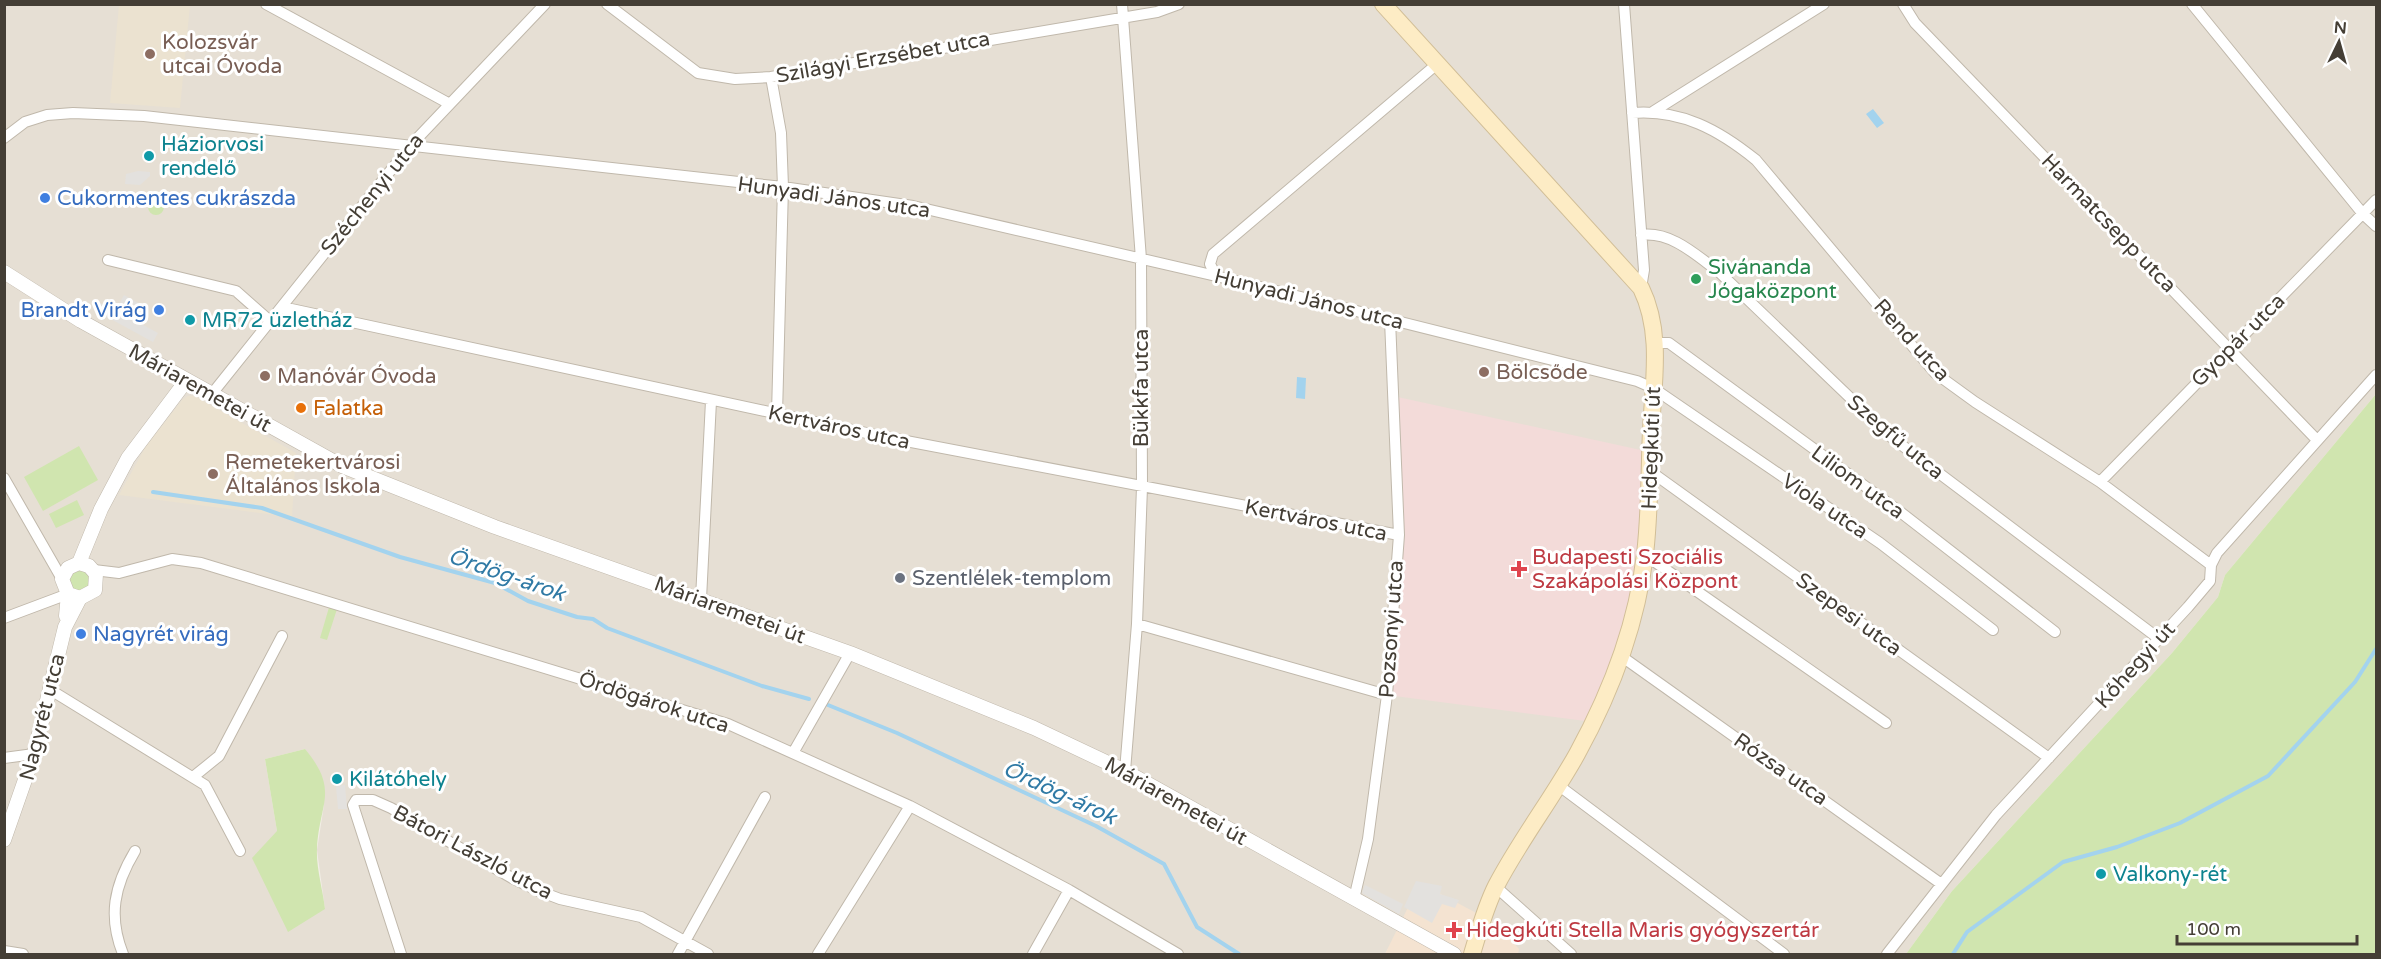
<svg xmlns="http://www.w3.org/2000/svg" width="2381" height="959" font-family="'Varela Round',sans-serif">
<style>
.residential{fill:#e6dfd4;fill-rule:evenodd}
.commercial{fill:#f4e3d1}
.education{fill:#ebe2d0}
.medical{fill:#f3dbd9}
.green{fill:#d0e5af}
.parking{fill:#e3e1de}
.water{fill:#a3d3ee}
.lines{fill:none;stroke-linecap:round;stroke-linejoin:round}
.stream{stroke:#a3d3ee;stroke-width:4}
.minor-casing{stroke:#c0b8ab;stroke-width:12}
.tertiary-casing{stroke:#c0b8ab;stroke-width:15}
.secondary-casing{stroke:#d1be97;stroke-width:18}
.minor{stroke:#fff;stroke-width:10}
.tertiary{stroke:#fff;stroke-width:14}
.secondary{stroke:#fdecc5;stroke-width:16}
.education-dot{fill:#8d6e63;stroke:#fff;stroke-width:2}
.culture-dot{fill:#0f9aa8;stroke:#fff;stroke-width:2}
.shop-dot{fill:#3f7fe0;stroke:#fff;stroke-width:2}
.leisure-dot{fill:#2e9e5b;stroke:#fff;stroke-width:2}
.food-dot{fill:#e8710a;stroke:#fff;stroke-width:2}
.health-dot{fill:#e0444e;stroke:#fff;stroke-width:2}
.worship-dot{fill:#6b7280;stroke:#fff;stroke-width:2}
.labels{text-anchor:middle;stroke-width:6;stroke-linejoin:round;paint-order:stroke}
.education-label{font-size:21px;fill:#785e54;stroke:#fff;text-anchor:start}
.street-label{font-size:21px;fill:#443e35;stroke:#fff}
.culture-label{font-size:21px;fill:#0d838f;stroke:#fff;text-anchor:start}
.shop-label{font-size:21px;fill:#366cbe;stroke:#fff;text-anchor:start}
.leisure-label{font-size:21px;fill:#27864d;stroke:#fff;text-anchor:start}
.food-label{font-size:21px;fill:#c56008;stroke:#fff;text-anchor:start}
.health-label{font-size:21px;fill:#be3a42;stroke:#fff;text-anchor:start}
.worship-label{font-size:21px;fill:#5b616d;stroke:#fff;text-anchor:start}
.water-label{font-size:22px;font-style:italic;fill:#307aa5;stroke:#fff}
</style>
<rect width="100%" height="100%" fill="#f2eee6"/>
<path class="residential" d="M5 5H2376V394L2225 575 2218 597 2172 653 1952 891 1906 954H1518V948L1396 935 1385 954H5ZM305 749 324 805 317 850 325 909 277 831 265 759Z"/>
<path class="commercial" d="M1420 883 1497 924 1519 949 1518 954H1385Z"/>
<path class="education" d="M119 5H190L180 108 110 103Z
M188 396H194L296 453 292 517 119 495 146 446 183 399Z"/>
<path class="medical" d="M1393 396 1650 452 1645 555 1593 722 1387 695 1399 535Z"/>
<path class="green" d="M148 207a8 8 0 1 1 16 0a8 8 0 1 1-16 0Z
M2376 394V954H1906L1952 891 2172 653 2218 597 2225 575Z
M79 446 98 480 43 511 24 477Z
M77 500 84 515 56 528 49 514Z
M79 563 98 580 74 597 65 572Z
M330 604 338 606 327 640 320 638Z
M305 749C340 791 319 803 317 849 316 868 323 890 325 909L288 932 252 858 277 831 265 759Z"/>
<path class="parking" d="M138 171 150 172V176L140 185 125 184 126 174Z
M124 295 140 304 132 319 158 333 153 342 96 311 100 303 115 311Z
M345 785 347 809H338L336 786Z
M1416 881 1442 886 1440 894 1459 900 1455 908 1442 904 1432 923 1404 907Z
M1365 885 1403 904 1399 914 1362 893Z"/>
<path class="water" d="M1873 109 1884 123 1877 128 1866 114Z
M1297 377 1306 378 1305 399 1296 398Z"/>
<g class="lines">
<path class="stream" d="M153 492 262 508 400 557 495 583 528 601 577 617 593 619 607 628 762 686 809 699
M828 705 897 733 1096 826 1164 864 1197 927 1239 954
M1953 954 1967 932 2063 862 2117 847 2180 823 2268 776 2355 682 2376 649"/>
<g class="minor-casing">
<path id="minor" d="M266 4 448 103
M607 4 698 73 735 79 771 77 1157 12 1179 4
M1122 4 1141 259 1142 487 1137 624 1125 771
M1624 4 1644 270 1641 288
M1903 4 1915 23 2317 440
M2192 4 2363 214 2376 226
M771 77 781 133 783 187 777 414
M1654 111 1824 4
M1632 113C1681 109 1719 130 1756 160L1935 373 1975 402 2100 482 2211 565
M4 138 25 122 47 115 73 113 144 116 783 187 913 206 1216 276 1637 381 1653 388 1880 543 1993 630
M1641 235C1671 231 1696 255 1719 272L1891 437 2158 638
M108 260 236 291 270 321
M1216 276 1210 264 1213 254 1437 64
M282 307 885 437 1399 535
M1655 343H1669L1899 511 2055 632
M211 395 411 145 545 4
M1650 471 2049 758
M4 478 62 579
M2100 482 2376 200
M1645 555 1886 723
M94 570 119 573 172 559 201 563 728 724 910 806 1069 890 1178 954
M701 599 711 401
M4 618 68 594
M1137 624 1387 695
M1621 656 1940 883
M49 689 205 785 240 851
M793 753 850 653
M4 758 34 754
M193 777 219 756 282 636
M1558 785 1784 954
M1496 887 1571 954
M1354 899 1368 839 1387 695 1399 535 1390 320
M4 951 23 954
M123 954C108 916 114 886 135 851
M401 954 353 805 356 800H373L391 808 512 878 539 891 560 899 641 917 708 954
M678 954 765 797
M818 954 910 806
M1033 954 1069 890
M1887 954 1996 815 2188 607 2210 581 2211 565 2217 553 2376 375"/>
</g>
<g class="tertiary-casing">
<path id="tertiary" d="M4 272 81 321 342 466 495 527 850 653 1034 728 1125 771 1454 954
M79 563 101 509 128 458 186 381
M66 616 68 594 62 579 68 568 79 563 89 566 96 574 95 590 80 598 68 594
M4 840 34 754 65 627 80 598"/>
</g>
<g class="secondary-casing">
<path id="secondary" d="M1383 4 1641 288C1663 333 1653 383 1651 431 1649 472 1650 513 1645 554 1637 624 1611 692 1577 754 1552 799 1520 840 1496 886 1485 908 1479 931 1472 954"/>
</g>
<use href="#minor" class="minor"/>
<use href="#tertiary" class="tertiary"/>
<use href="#secondary" class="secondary"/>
</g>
<g class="education-dot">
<circle cx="150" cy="54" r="6"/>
<circle cx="1484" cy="372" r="6"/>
<circle cx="265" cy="376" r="6"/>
<circle cx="213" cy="474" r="6"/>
</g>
<g class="culture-dot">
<circle cx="149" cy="156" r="6"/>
<circle cx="190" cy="320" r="6"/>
<circle cx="337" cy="779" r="6"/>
<circle cx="2101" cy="874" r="6"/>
</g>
<g class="shop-dot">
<circle cx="45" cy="198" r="6"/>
<circle cx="159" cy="310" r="6"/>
<circle cx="81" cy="634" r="6"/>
</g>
<circle class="leisure-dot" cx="1696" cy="279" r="6"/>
<circle class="food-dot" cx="301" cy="408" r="6"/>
<g class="health-dot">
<path d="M1516 560h6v6h6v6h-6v6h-6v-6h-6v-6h6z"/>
<path d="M1451 921h6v6h6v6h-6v6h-6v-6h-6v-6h6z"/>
</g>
<circle class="worship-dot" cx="900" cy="578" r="6"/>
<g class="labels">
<g class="education-label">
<text x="162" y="49">Kolozsvár<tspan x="162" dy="24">utcai Óvoda</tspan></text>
<text x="1496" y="379">Bölcsőde</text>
<text x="277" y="383">Manóvár Óvoda</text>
<text x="225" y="469">Remetekertvárosi<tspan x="225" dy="24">Általános Iskola</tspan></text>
</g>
<g class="street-label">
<text transform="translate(883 57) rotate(-10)" y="7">Szilágyi Erzsébet utca</text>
<text transform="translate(372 194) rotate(-51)" y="7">Széchenyi utca</text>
<text transform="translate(834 197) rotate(8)" y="7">Hunyadi János utca</text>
<text transform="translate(2109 223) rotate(46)" y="7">Harmatcsepp utca</text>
<text transform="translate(1309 299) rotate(14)" y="7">Hunyadi János utca</text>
<text transform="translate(1912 340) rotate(48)" y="7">Rend utca</text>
<text transform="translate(2238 340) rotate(-45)" y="7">Gyopár utca</text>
<text transform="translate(200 388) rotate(29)" y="7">Máriaremetei út</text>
<text transform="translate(1141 388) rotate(-90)" y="7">Bükkfa utca</text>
<text transform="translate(839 427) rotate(12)" y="7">Kertváros utca</text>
<text transform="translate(1896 437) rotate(40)" y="7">Szegfű utca</text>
<text transform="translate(1651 448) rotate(-88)" y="7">Hidegkúti út</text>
<text transform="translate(1858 482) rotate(36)" y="7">Liliom utca</text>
<text transform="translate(1825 506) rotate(34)" y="7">Viola utca</text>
<text transform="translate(1316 520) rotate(11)" y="7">Kertváros utca</text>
<text transform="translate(730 610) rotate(20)" y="7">Máriaremetei út</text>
<text transform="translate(1849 614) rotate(36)" y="7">Szepesi utca</text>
<text transform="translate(1391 629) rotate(-86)" y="7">Pozsonyi utca</text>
<text transform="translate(2135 665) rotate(-48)" y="7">Kőhegyi út</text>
<text transform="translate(654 702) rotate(18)" y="7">Ördögárok utca</text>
<text transform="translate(42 717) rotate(-76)" y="7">Nagyrét utca</text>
<text transform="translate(1781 769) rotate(35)" y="7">Rózsa utca</text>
<text transform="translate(1176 801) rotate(29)" y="7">Máriaremetei út</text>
<text transform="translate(473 852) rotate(28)" y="7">Bátori László utca</text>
</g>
<g class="culture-label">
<text x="161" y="151">Háziorvosi<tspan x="161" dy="24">rendelő</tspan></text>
<text x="202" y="327">MR72 üzletház</text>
<text x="349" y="786">Kilátóhely</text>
<text x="2113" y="881">Valkony-rét</text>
</g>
<g class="shop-label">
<text x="57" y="205">Cukormentes cukrászda</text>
<text x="147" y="317" text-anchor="end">Brandt Virág</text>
<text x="93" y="641">Nagyrét virág</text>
</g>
<g class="leisure-label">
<text x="1708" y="274">Sivánanda<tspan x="1708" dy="24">Jógaközpont</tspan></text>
</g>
<g class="food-label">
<text x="313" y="415">Falatka</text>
</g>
<g class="health-label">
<text x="1532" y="564">Budapesti Szociális<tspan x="1532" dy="24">Szakápolási Központ</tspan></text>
<text x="1466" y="937">Hidegkúti Stella Maris gyógyszertár</text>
</g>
<g class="worship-label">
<text x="912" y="585">Szentlélek-templom</text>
</g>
<g class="water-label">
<text transform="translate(507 574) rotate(19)" y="8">Ördög-árok</text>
<text transform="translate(1060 792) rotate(25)" y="8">Ördög-árok</text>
</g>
</g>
<rect width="2381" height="959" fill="none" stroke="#443e35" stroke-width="12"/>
<g transform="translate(2339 42) rotate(5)" stroke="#ffffff" stroke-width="4.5" paint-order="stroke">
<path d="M0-4.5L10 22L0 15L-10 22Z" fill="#443e35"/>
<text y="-9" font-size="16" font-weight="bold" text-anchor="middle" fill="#443e35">N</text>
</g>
<path d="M2177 935v9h180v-9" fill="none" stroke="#443e35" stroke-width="3"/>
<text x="2186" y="935" font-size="18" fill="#443e35" stroke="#ffffff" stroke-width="4.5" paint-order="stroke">100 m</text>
</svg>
